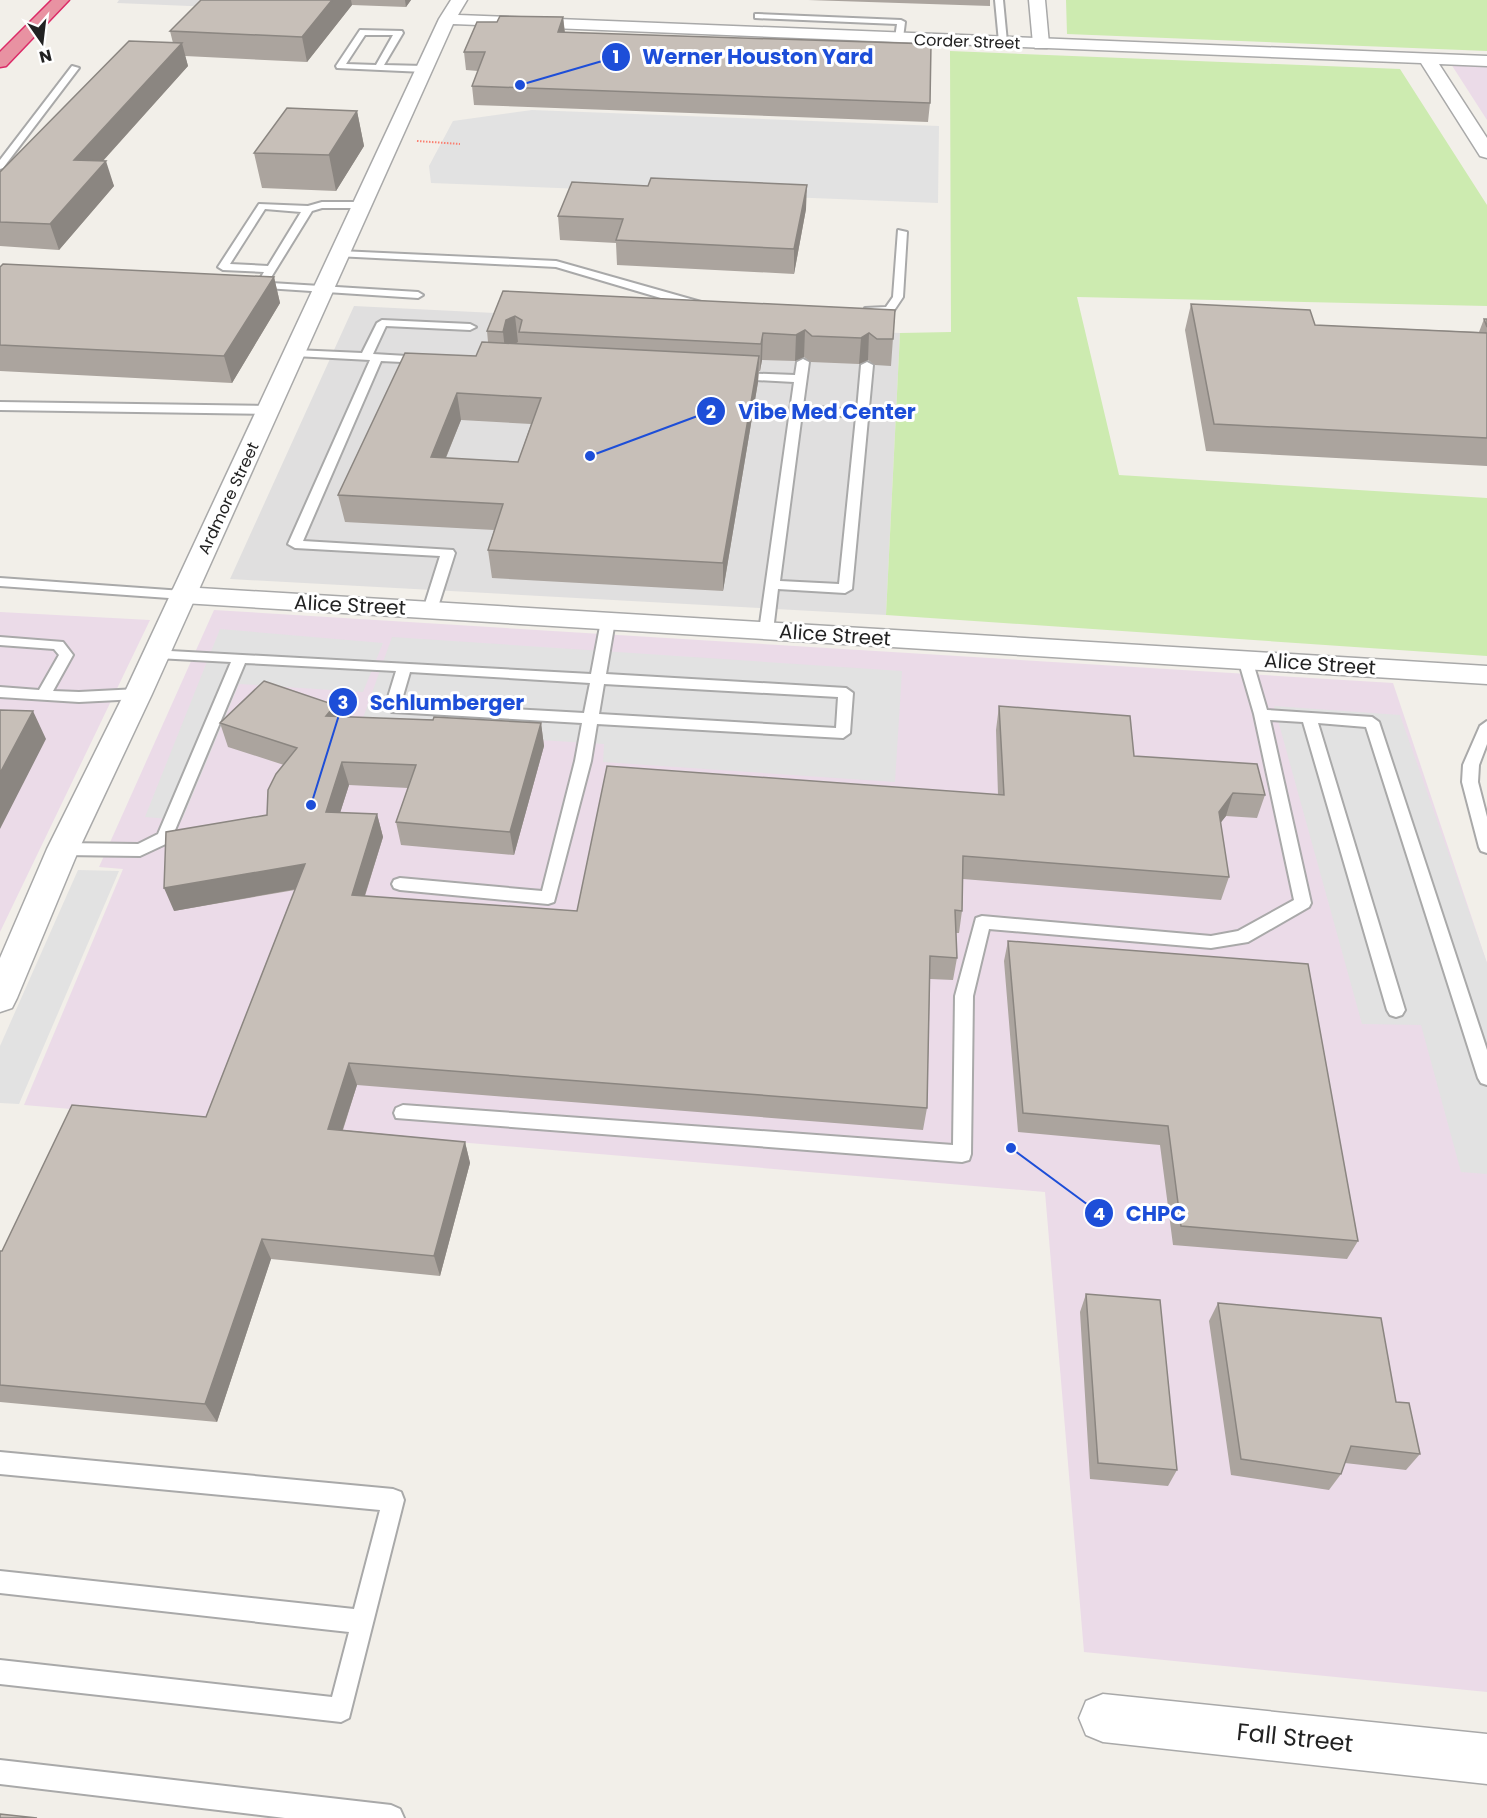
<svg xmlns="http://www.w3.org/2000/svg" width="1487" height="1818" font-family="Poppins,sans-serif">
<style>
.residential{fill:#e0dfdf}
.industrial{fill:#ebdbe8}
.grass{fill:#cdebb0}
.parking{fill:#e2e2e2}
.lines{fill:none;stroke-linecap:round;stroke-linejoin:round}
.service-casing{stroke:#a9a9a9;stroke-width:4}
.minor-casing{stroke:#a9a9a9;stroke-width:3}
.tertiary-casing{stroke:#a9a9a9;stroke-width:3}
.motorway-casing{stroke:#dc2a67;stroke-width:3}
.path{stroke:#fa8072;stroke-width:2;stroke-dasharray:1.5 1.5;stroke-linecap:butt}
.service{fill:#fff;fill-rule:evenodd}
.minor{fill:#fff;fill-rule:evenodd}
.tertiary{fill:#fff;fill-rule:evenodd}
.motorway{fill:#e892a2;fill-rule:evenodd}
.wall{fill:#aba49e;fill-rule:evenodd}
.shaded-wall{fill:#8b8681}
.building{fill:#c7bfb8;stroke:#8b8681;stroke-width:1.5;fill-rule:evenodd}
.labels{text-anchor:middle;stroke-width:6;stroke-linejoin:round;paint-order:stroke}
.far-street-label{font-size:16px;fill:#222;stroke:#fff}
.street-label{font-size:20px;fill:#222;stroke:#fff}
.near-street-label{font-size:24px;fill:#222;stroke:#fff}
.leader{fill:none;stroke:#1d4ed8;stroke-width:2}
.callout-dot{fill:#1d4ed8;stroke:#fff;stroke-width:2}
.mark-label{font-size:18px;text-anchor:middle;font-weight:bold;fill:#fff}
.callout-label{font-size:21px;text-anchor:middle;font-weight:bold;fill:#1d4ed8;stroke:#fff;stroke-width:6;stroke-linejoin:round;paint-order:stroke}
</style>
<rect width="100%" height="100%" fill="#f2efe9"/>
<path class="residential" d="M119 0H341L332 12 117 3Z
M354 306 900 333 886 615 230 579Z"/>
<path class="industrial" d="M1451 64 1487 65V120Z
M214 610 1393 683 1487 963V1692L1084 1652 1045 1192 24 1105 123 869 99 867Z
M0 612 150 620 0 932Z"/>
<path class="grass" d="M1066 0H1487V51L1067 34Z
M950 51 1400 69 1487 205V306L1077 297 1119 475 1487 498V656L886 615 900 333 951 332Z"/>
<path class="parking" d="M532 110 939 126 938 203 431 183 429 166 453 121Z
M220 629 383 643 363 692 239 684 182 820 145 817Z
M392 637 902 671 895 782 603 762 604 744 359 729Z
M1274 706 1400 715 1487 963V1174L1461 1172 1421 1025 1362 1024Z
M78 870 119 871 19 1104 0 1103V1046Z"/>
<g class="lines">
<g class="service-casing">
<path id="service" d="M995 0H1003L1007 42 1003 45 999 42Z
M758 14 901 20 905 22 903 38 899 40 895 38 897 24 755 18V14Z
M360 30 402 31 403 33 384 65 424 66 428 69 424 72 337 68 336 66ZM365 35H393L376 65 346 64Z
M72 66 79 68 3 168 0 169V160Z
M322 202H362L367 205 362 208H322L312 211 270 279H262L261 277 264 272 223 270 218 267 259 204 308 206ZM265 209 301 212 268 266 230 264Z
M898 230 907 232 903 297 893 312H865V308L886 307 893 297Z
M340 251 556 261 701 302 696 305 681 304 556 267 336 256V252Z
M255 282 418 292 423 295 418 298 251 287 250 285Z
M382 320 470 324 476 327 470 330 386 326 373 354 424 357 430 360 424 363 381 361 303 541 453 550 455 553 437 610 430 614 423 610 440 556 295 548 288 544 370 360 295 356 289 353 295 350 362 353 377 323Z
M803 359 809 362 803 406 857 410 861 365 867 362 873 365 852 589 845 593 778 589 773 631 766 635 759 631 794 382 738 379 732 376 738 373 795 375 797 362ZM802 413 856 417 839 584 780 581Z
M0 402 268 406 274 410 268 414 0 410Z
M0 578 183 591 190 595 183 599 0 586Z
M608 617 615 621 606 674 846 688 853 693 850 733 843 738 597 724 591 761 554 902 548 904 400 890 394 888 392 884 394 880 400 878 542 891 575 761 582 723 392 712 385 707 396 671 245 663 170 842 140 856 63 855 57 853 55 849 57 845 63 843 138 844 158 834 231 662 157 658 152 656 150 653 152 650 591 674 601 621ZM410 672 590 683 584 713 401 703ZM604 684 838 697 836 728 599 714Z
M0 637 63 642 73 655 53 691 79 692 138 689 145 694 138 699 79 702 0 697V687L39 690 59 655 54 649 0 645Z
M1245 654 1252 659 1267 710 1372 717 1379 722 1487 1050V1085L1481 1083 1478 1078 1366 727 1318 723 1405 1010 1402 1015 1396 1017 1390 1015 1387 1010 1303 722 1270 720 1311 903 1309 907 1248 942 1211 948 989 929 973 996 971 1154 969 1160 962 1162 396 1118 394 1113 396 1108 403 1105 953 1145 955 996 976 918 982 916 1211 936 1238 931 1294 900 1254 714 1238 659Z
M1487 721V744L1479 765 1478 782 1487 817V853L1481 851 1479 847 1462 782 1463 765 1480 726Z
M0 1452 393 1489 401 1492 404 1500 349 1718 341 1722 0 1684V1660L332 1697 349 1632 0 1593V1571L354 1609 380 1510 0 1474Z
M0 1760 391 1805 400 1809 404 1818H285L0 1784Z"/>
</g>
<g class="minor-casing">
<path id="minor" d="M1029 0H1045L1049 44 1047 48H1035L1033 44Z
M183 587 1487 666V684L183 603 173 601 169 595 173 589Z
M1103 1694 1487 1734V1784L1103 1742 1086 1735 1079 1718 1086 1701Z"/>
</g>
<g class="tertiary-casing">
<path id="tertiary" d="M451 0H467L458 15 1487 56V66L1439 64 1487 138V158L1480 156 1421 63 453 24 152 694 79 849 17 998 12 1008 0 1012V958L47 849 124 694 439 19Z"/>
</g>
<g class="motorway-casing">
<path id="motorway" d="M52 0H69L6 66 0 67V52Z"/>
</g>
<path class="path" d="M417 141 460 144"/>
<use href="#service" class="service"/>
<use href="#minor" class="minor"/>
<use href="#tertiary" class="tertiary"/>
<use href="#motorway" class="motorway"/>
</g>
<path class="wall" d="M201 0H411L406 7 352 5 307 62 185 56 188 66 103 161 114 186 59 250 0 246V172L173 43 170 31Z
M808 0H990V6Z
M563 17 565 32 930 103 928 122 474 105 472 86 478 71 466 70 464 52 497 22Z
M357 111 364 146 336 191 262 188 254 153Z
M806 209 794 274 617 265 616 243 560 240 558 216Z
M0 267 274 277 280 303 232 383 0 371Z
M503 291 895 310 891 366 875 365 868 360 859 364 811 362 804 357 795 361 762 360 760 371H759L758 382 723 591 492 578 488 550 494 530 345 522 338 495 476 356 488 342 487 331ZM461 420 531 424 518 462 446 458Z
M1191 304 1315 325 1479 332 1484 319H1487V466L1206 451 1185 330Z
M335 705 338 717 541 723 544 746 514 855 401 845 396 822 408 788 349 785 340 813 377 814 383 837 365 896 577 911 998 795 996 730 999 706 1134 756 1265 795 1257 818 1226 816 1220 823 1229 877 1221 900 963 879 962 911 959 933H956L957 958 953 980 930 979 927 1108 923 1130 357 1085 343 1130 465 1142 470 1163 440 1276 271 1259 217 1422 0 1402V1251H2L206 1117 295 890 174 911 267 815 284 765 228 747 220 723Z
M1008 941 1358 1241 1347 1259 1173 1245 1160 1145 1018 1132 1004 961Z
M1086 1294 1177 1470 1168 1486 1090 1479 1080 1312Z
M1218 1303 1396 1402 1420 1454 1406 1470 1345 1463 1341 1474 1329 1490 1231 1475 1209 1321Z"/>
<path class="shaded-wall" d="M332 0H351L352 5 307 62 302 37Z
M405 0H411L406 7Z
M563 17 565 36 558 32Z
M182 43 188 66 82 184 74 160Z
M357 111 364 146 336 191 329 155Z
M106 161 114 186 59 250 50 224Z
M807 185 806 209 794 274V249Z
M274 277 280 303 232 383 224 356Z
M515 316 518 342 509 347 506 359 503 332 506 320Z
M805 330 804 357 795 361 796 335Z
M763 333 762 360 760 371 761 344Z
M869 333 868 360 859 364 861 338Z
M759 356 758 382 723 591V563Z
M457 393 461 420 435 484 431 457Z
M335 705 341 728 326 716Z
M33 711 46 739 0 829V773Z
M541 723 544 746 514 855 510 832Z
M342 762 349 785 333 835 326 812Z
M1233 793 1226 816 1211 835 1219 812Z
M377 814 383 837 358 917 352 895Z
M305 864 313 886 174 911 164 888Z
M349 1063 357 1085 336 1150 328 1129Z
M465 1142 470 1163 440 1276 434 1256Z
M262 1239 271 1259 217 1422 205 1404Z"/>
<path class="building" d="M201 0H332L302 37 170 31Z
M500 16 563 17 558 32 931 44 930 103 472 86 485 52H464L477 22H497Z
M129 41 182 43 74 160 106 161 50 224 0 222V172Z
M287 108 357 111 329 155 254 153Z
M651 178 807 185 794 249 616 240 623 219 558 216 572 182 648 186Z
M3 264 274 277 224 356 0 345V267Z
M503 291 895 310 893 339H877L869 333 861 338 812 336 805 330 796 335 763 333 761 344 519 332 522 320 515 316 506 320 503 332 487 331Z
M1191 304 1310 310 1315 325 1487 333V438L1214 424Z
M1484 319H1487V327Z
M482 342 759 356 723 563 488 550 503 504 338 495 405 353 476 356ZM457 393 541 398 518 462 431 457Z
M264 681 335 705 326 716 433 720 434 717 541 723 510 832 396 822 416 765 342 762 326 812 377 814 352 895 577 911 607 766 1004 795 999 706 1130 716 1134 756 1257 764 1265 795 1233 793 1219 812 1229 877 963 856 962 911 955 910 957 958 930 956 927 1108 349 1063 328 1129 465 1142 434 1256 262 1239 205 1404 0 1385V1251H2L72 1105 206 1117 305 864 164 888 166 832 267 815 268 790 276 774 297 748 220 723Z
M0 710 33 711 0 773Z
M1008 941 1308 964 1358 1241 1181 1226 1168 1126 1023 1113Z
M1086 1294 1160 1300 1177 1470 1098 1463Z
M1218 1303 1381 1318 1396 1402 1409 1403 1420 1454 1351 1446 1341 1474 1241 1459Z
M0 1814 37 1818H0Z"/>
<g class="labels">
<g class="far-street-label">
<text transform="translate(967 41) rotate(2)" y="6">Corder Street</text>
<text transform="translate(228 498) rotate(-65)" y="6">Ardmore Street</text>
</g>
<g class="street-label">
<text transform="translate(350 605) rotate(3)" y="7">Alice Street</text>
<text transform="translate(835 635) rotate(4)" y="7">Alice Street</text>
<text transform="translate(1320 664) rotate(4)" y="7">Alice Street</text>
</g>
<g class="near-street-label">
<text transform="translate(1295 1738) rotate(6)" y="8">Fall Street</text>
</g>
</g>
<path class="leader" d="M520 85L616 57M590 456L711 411M311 805L343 702M1011 1148L1099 1213"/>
<g class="callout-dot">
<circle cx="520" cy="85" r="6"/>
<circle cx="590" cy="456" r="6"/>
<circle cx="311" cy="805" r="6"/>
<circle cx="1011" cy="1148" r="6"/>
<circle cx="616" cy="57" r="15"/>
<circle cx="711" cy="411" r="15"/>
<circle cx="343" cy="702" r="15"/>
<circle cx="1099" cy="1213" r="15"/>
</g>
<g class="mark-label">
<text x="616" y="63">1</text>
<text x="711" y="418">2</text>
<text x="343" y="709">3</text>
<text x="1099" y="1220">4</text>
</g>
<g class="callout-label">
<text x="758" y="64">Werner Houston Yard</text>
<text x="827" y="419">Vibe Med Center</text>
<text x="447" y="710">Schlumberger</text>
<text x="1156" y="1221">CHPC</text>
</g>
<g transform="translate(42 42) rotate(166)" stroke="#ffffff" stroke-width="4.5" paint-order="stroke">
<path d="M0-4.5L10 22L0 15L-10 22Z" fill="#222222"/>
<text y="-9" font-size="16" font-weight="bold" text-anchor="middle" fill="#222222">N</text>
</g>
</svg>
